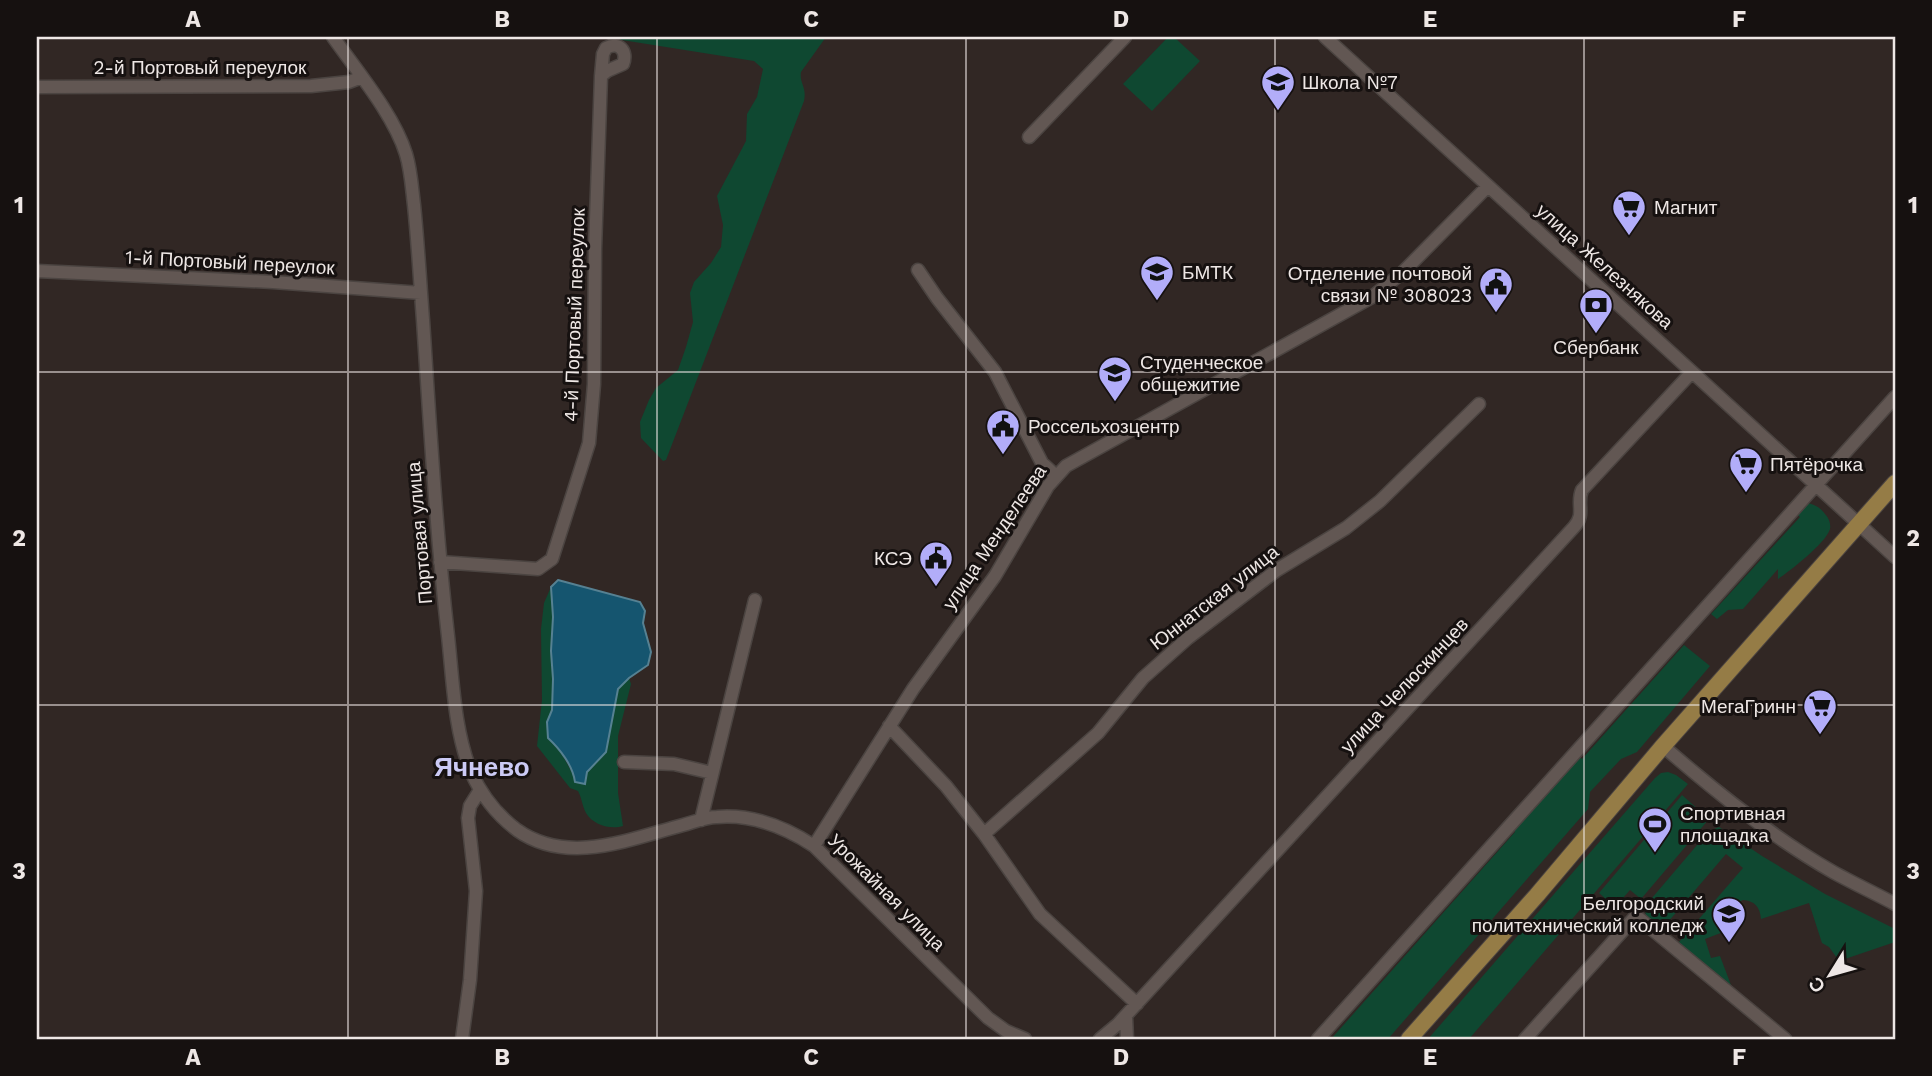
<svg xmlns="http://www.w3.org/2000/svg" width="1932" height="1076" font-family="'Work Sans',sans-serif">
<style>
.green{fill:#0f4831}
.water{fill:#15556f;stroke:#568192;stroke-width:2}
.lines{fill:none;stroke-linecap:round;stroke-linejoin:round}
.minor-casing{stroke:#4b4441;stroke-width:15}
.major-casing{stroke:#4b4441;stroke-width:18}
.minor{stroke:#625753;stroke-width:12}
.major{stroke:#957c46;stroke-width:16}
.grid{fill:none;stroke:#eee7e5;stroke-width:2;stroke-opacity:0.55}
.labels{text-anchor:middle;stroke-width:6;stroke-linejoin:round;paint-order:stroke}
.street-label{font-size:19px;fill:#eee7e5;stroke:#161110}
.poi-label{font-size:19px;fill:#eee7e5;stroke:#161110;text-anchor:start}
.district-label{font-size:26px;font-weight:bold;fill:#cbcaf5;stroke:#161110}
.neatline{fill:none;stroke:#eee7e5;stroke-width:2.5}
.grid-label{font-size:23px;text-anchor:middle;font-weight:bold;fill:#eee7e5}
</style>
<rect width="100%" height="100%" fill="#312724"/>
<path class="green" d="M603 37H826L801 72C799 83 807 87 804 101L666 460 663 461 641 438 640 422 649 400 656 388 678 370 686 347 693 322 690 293 694 282 711 263 721 247 723 225 717 196 746 141 747 114 757 97 763 69 754 61Z
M1168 37H1174L1200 61 1152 111 1123 84Z
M1806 503C1814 504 1820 507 1825 514 1829 518 1831 524 1830 529 1826 543 1790 571 1778 579V569L1743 609 1728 610 1717 619 1711 614 1800 517 1794 511Z
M551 587 553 617 551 651 554 679 552 710 547 722 548 738 558 747 575 778 587 772 606 752 618 689 629 678 631 684 618 736V793L623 826C611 830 593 825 586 813 582 806 582 798 578 791L570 788 537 746 542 700 541 629 544 603Z
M1684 645 1710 666 1637 752 1621 759 1590 792 1588 809 1388 1039H1331L1515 832 1512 825 1576 754 1582 759Z
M1668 772 1676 775 1688 784 1469 1039H1428L1655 778 1661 773Z
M1682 795 1709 819 1641 899 1630 890 1615 907 1599 893Z
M1719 827 1762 856 1825 894 1895 929V942L1842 960 1837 958 1829 947 1822 943 1809 903 1761 919C1760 907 1755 901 1743 900 1735 903 1732 908 1734 917H1739L1744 920V924L1705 939 1711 958 1720 956 1734 993 1678 946 1679 942 1743 868 1726 854 1662 929C1652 926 1642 916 1646 905L1709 831Z"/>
<path class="water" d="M558 580 640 602 645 611 643 623 651 652 648 665 629 678 618 689 606 752 587 772 585 784 575 782C573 766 560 749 548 738L547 722 552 710 553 679 551 651 553 617 551 587Z"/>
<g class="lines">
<g class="minor-casing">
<path id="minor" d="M333 37C357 71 394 115 406 154 411 170 412 189 414 205 418 243 420 282 423 320 430 425 436 531 448 636 453 681 454 729 471 772 481 794 497 815 517 830 568 866 630 839 683 825 694 822 706 817 717 817 752 814 785 827 814 846L988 1018 1006 1031 1025 1039
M1325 37 1895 557
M37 87 311 86 349 82 362 77
M1029 137 1125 37
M918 270 937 298 995 372 1042 463 1056 476
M37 271 273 282 421 293
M440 562 538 569 552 559 589 443 594 384 595 249 601 76 603 54 606 48C619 41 628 51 623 64L607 71 601 76
M889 726 946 786 984 834 1040 914 1137 1004
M1663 746C1716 792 1772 837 1833 872 1853 883 1874 893 1895 904
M624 762 674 764 712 773
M701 820 755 600
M984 834 1098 733 1143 678 1188 638 1277 570 1346 528 1380 501 1479 404
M814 846 913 689 995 576 1048 486 1066 466 1372 297 1403 272 1488 186
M1126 1016 1127 1039
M462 1039 470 980 476 891 468 818 470 806 480 790
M1100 1039 1118 1024 1574 527C1586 514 1576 504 1582 490L1692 372
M1318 1039 1895 397
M1525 1039 1636 916 1785 1039"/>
</g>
<g class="major-casing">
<path id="major" d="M1409 1039 1537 895 1663 746 1895 483"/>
</g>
<use href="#minor" class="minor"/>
<use href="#major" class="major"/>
</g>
<path class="grid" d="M348 37V1039M657 37V1039M966 37V1039M1275 37V1039M1584 37V1039M37 372H1895M37 705H1895"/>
<defs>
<g id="school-pin" transform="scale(1.75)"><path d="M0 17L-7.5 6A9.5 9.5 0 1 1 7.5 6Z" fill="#b2adf9" stroke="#161110"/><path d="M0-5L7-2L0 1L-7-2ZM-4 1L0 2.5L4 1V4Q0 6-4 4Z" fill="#111"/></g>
<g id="supermarket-pin" transform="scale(1.75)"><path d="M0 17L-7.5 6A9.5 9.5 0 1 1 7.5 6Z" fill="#b2adf9" stroke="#161110"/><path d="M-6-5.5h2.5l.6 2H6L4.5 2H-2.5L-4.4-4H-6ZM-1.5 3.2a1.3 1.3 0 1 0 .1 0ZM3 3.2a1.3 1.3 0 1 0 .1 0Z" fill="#111"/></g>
<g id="university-pin" transform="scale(1.75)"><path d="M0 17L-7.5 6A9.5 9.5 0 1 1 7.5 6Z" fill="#b2adf9" stroke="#161110"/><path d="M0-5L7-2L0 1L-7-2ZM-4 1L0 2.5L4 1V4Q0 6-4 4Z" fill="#111"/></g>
<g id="civic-pin" transform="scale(1.75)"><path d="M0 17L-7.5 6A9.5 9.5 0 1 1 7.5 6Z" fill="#b2adf9" stroke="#161110"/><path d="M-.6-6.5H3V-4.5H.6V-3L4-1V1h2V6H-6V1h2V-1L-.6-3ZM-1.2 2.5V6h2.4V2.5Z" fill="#111"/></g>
<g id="bank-pin" transform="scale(1.75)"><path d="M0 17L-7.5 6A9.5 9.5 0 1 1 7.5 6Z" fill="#b2adf9" stroke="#161110"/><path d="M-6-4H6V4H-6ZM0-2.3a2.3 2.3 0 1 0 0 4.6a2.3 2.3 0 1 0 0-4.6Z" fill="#111"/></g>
<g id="stadium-pin" transform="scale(1.75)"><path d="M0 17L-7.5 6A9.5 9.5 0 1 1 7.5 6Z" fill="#b2adf9" stroke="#161110"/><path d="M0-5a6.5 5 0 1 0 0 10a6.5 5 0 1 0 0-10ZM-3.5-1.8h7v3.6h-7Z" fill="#111"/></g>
</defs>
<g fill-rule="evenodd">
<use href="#school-pin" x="1278" y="82"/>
<use href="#supermarket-pin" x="1629" y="207"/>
<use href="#university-pin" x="1157" y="272"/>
<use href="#civic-pin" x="1496" y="284"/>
<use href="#bank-pin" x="1596" y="305"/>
<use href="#university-pin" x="1115" y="373"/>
<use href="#civic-pin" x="1003" y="426"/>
<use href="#supermarket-pin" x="1746" y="464"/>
<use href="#civic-pin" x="936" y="558"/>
<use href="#supermarket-pin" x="1820" y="706"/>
<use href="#stadium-pin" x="1655" y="824"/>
<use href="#university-pin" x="1729" y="914"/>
</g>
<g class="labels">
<g class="street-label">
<text x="200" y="74">2-й Портовый переулок</text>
<text transform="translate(230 262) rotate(3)" y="7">1-й Портовый переулок</text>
<text transform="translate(1605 266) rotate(42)" y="7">улица Железнякова</text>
<text transform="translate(574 315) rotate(-88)" y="7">4-й Портовый переулок</text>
<text transform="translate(419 533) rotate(-95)" y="7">Портовая улица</text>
<text transform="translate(994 537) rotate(-56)" y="7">улица Менделеева</text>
<text transform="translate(1214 597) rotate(-38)" y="7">Юннатская улица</text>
<text transform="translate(1404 685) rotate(-47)" y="7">улица Челюскинцев</text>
<text transform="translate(887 892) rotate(45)" y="7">Урожайная улица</text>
</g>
<g class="poi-label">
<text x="1302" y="89">Школа №7</text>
<text x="1654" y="214">Магнит</text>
<text x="1182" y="279">БМТК</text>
<text x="1472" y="280" text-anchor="end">Отделение почтовой<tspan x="1472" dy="22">связи № 308023</tspan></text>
<text x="1596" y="354" text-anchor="middle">Сбербанк</text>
<text x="1140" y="369">Студенческое<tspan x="1140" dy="22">общежитие</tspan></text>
<text x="1028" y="433">Россельхозцентр</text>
<text x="1770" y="471">Пятёрочка</text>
<text x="912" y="565" text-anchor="end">КСЭ</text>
<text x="1796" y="713" text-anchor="end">МегаГринн</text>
<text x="1680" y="820">Спортивная<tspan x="1680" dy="22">площадка</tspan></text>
<text x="1704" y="910" text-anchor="end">Белгородский<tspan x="1704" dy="22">политехнический колледж</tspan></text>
</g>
<g class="district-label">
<text x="482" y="776">Ячнево</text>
</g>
</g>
<rect width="1932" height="1076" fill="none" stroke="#161110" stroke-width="77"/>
<g transform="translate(1830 975) rotate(233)" stroke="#161110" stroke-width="5" paint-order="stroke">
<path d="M0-5L12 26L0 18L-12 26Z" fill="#eee7e5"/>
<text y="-10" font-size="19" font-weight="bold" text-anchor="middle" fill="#eee7e5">С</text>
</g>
<rect x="38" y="38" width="1856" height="1000" class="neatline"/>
<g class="grid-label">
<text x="193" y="27">A</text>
<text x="502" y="27">B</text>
<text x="811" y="27">C</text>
<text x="1121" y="27">D</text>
<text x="1430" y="27">E</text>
<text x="1739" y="27">F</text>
<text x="19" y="213">1</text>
<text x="1913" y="213">1</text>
<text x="19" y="546">2</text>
<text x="1913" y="546">2</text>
<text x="19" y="879">3</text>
<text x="1913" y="879">3</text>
<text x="193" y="1065">A</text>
<text x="502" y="1065">B</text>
<text x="811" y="1065">C</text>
<text x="1121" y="1065">D</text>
<text x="1430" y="1065">E</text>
<text x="1739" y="1065">F</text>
</g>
</svg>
